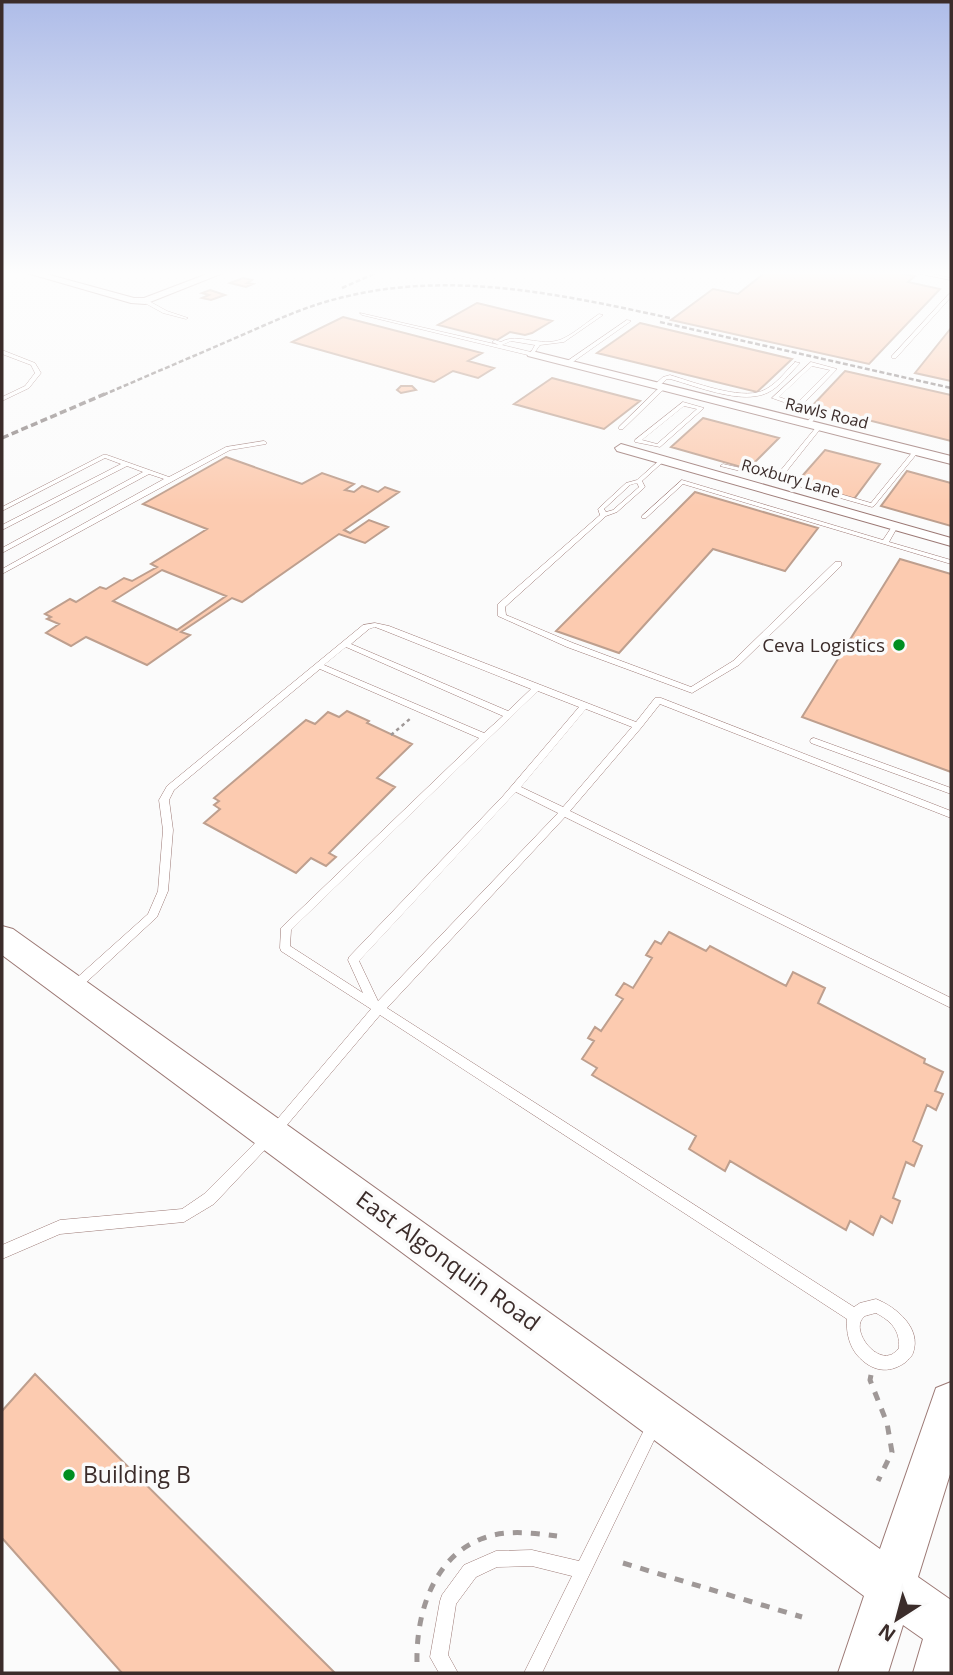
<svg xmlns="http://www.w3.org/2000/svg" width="953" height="1675" font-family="'Open Sans',sans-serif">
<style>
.building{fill:#fccbb0;stroke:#be9f8e;stroke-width:2;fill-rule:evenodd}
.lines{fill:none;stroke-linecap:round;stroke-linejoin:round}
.service-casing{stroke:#9c7975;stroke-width:1}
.minor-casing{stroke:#9c7975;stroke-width:2}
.secondary-casing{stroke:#9c7975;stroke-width:2}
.path-far1{stroke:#9f9897;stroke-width:2.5;stroke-dasharray:3.5 3.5;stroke-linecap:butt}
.path{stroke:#9f9897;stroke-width:5;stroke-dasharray:9 9;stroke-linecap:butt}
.service{fill:#fff;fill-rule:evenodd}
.minor{fill:#fff;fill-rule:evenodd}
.secondary{fill:#fff;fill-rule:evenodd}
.rail-far1{stroke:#89807f;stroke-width:2.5;stroke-dasharray:5 2.5;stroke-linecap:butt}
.rail{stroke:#89807f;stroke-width:3.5;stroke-dasharray:7 3.5;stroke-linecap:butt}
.poi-dot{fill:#008f21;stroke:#fbfbfb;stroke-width:2.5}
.labels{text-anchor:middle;stroke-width:7;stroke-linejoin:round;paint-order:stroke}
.far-street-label{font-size:16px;fill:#3b2c2a;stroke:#fbfbfb}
.poi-label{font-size:19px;fill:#3b2c2a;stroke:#fbfbfb;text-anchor:end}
.near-street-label{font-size:23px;fill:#3b2c2a;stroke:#fbfbfb}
.near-poi-label{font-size:23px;fill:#3b2c2a;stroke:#fbfbfb;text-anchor:start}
</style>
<rect width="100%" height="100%" fill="#fbfbfb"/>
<path class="building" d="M767 271H889L915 276 908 282 940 289 869 364 671 320 713 289 738 294Z
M243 278 252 280 247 283 253 284 246 287 230 283Z
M210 290 225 295 211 300 202 298 209 295 202 293Z
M477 303 552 321 532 333 525 335 510 332 497 340 438 325Z
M343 317 482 353 468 361 494 368 478 378 453 371 434 382 292 342Z
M640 323 792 359 757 392 597 353Z
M951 328V381L915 373Z
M845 371 951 395V441L812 406Z
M552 378 640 401 604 429 514 404Z
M401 386H412L416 390 401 393 397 390Z
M703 418 779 438 748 469 671 447Z
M825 450 880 464 854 499 796 483Z
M226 457 302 484 322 473 354 484 345 490 354 492 362 486 378 492 385 487 399 492 344 530 350 533 369 520 388 527 365 543 339 534 242 602 232 598 181 632 190 635 147 665 86 637 71 646 46 633 59 624 47 619 51 617 45 614 70 599 76 602 100 587 106 589 124 578 132 581 157 567 151 564 207 529 143 504ZM162 570 226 596 177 630 113 601Z
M907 471 951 483V526L881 506Z
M695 492 818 528 785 571 713 549 619 653 556 631Z
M900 559 951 574V772L802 717Z
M347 711 369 721 367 723 412 744 377 778 395 787 329 853 336 857 326 866 311 858 296 873 204 823 220 809 214 805 219 801 214 798 306 720 315 724 328 712 339 717Z
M669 932 706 951 710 946 786 986 793 972 825 988 818 1003 925 1059 924 1063 943 1072 935 1091 943 1094 936 1110 927 1105 913 1141 922 1146 914 1166 906 1162 893 1198 900 1201 892 1223 881 1216 873 1235 850 1221 846 1230 730 1161 725 1171 689 1149 696 1136 592 1075 597 1068 582 1059 594 1041 588 1038 595 1027 601 1031 623 999 616 995 624 983 633 988 652 958 646 955 655 941 661 944Z
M35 1374 335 1673H122L2 1538V1411Z"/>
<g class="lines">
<g class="service-casing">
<path id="service" d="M906 271H917L951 278V280Z
M949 294H951V297L896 358H892V356Z
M143 300H147L167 311 188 318 186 319 163 313 143 302Z
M360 313 499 345 492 342 495 340 501 342C517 332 541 348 562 339 575 333 587 322 599 314L603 315 564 342 540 345 532 356 362 315ZM511 341 535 345 531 352 502 345Z
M627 320 631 321 570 364H566V362Z
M2 350 35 363 41 373 29 388 2 401V397L25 386 35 373 31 365 2 354Z
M795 362 800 363C790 373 780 387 767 393 741 405 696 386 670 379H667L658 387 653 386 663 377 670 375C693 382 740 400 762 391 775 386 785 372 795 362Z
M811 362 837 369 802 405 822 412 808 426 805 424 815 413 772 398ZM812 366 830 370 797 403 779 397Z
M661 386 666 387 623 429H619V427Z
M683 402 704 408 660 447 635 442V440ZM684 406 697 409 657 444 642 440Z
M819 425 822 427 821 428 782 477 871 503 914 450 919 451 874 506 872 507 777 480 720 466 723 464 776 476 817 426Z
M264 441 266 442V444L230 450 2 574V569L164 479 149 474 2 553V548L143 472 127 466 2 530V525L121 464 105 458 2 511V507L103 455H107L169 477 226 447Z
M662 458 664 459V461L642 481 645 487 644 488 617 512 606 516 505 607 506 615 573 643 691 687 733 661 835 562H841V566L739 665 692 693 567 647 498 616V604L600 515 598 509 599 508 626 483 637 480ZM637 483 639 487 613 510 606 512 604 509 630 485Z
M682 480 883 540 893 525H897L898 526 889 542 951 560V564L683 484 646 518H642V516Z
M375 623 389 626 636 722 655 698H661L951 811V818L660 704 641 728 570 811 951 998V1008L565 817 387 1008 854 1307 860 1303 876 1299C896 1307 922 1328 913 1353 911 1358 909 1358 906 1362 888 1375 871 1371 857 1355 849 1345 846 1332 847 1319L380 1015 276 1138 214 1204 184 1222 60 1234 2 1259V1245L60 1220 182 1209 204 1194 268 1130 371 1009 281 951 280 948 281 928 479 738 320 669 174 790 169 800 173 830 168 891 157 917 79 989 75 991 71 989 70 986 71 983 148 914 158 891 163 830 159 800 167 786 363 625ZM375 627 383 630 531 689 508 711 351 644 369 629ZM346 647 503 716 484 733 324 665ZM538 691 579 707 503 796 349 957 348 960 363 993 290 946 291 930ZM586 709 632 727 563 807 521 787ZM516 792 558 813 378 1001 359 961ZM876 1313C891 1321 900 1330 899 1348 898 1350 892 1355 890 1355 873 1361 849 1327 865 1316 865 1316 875 1313 876 1313Z
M814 738 951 788V794L811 743 810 741 811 739Z
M654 1417 659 1420 662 1425 659 1430 542 1673H524L572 1576 532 1566 497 1567 476 1577 456 1604 448 1655 458 1673H439L430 1657 440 1601 442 1595 464 1565 496 1551 532 1550 579 1561 649 1420Z"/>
</g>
<g class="minor-casing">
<path id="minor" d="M20 271H35L134 298H144L215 271H228L145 304 131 303Z
M532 351 951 456V464L528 356 527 354Z
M621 444 951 538V546L617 451 615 448Z"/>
</g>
<g class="secondary-casing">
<path id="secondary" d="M2 926 13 929 880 1549 936 1388 951 1382V1471L918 1577 951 1600V1673H913L923 1639 903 1625 888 1673H838L864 1596 2 955Z"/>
</g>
<path class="path-far1" d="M391 735 411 718"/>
<path class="path" d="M871 1375 870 1380 887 1423 892 1452 878 1481
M623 1563 802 1617
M417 1662C416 1614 433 1558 481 1539 505 1529 532 1533 557 1536"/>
<use href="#service" class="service"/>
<use href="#minor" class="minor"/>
<use href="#secondary" class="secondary"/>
<path class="rail-far1" d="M342 288 380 271
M660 322 951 388
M103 395C149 375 194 356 240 336 274 321 308 305 344 297 453 270 563 295 670 318"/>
<path class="rail" d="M2 438 107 393"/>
</g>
<linearGradient id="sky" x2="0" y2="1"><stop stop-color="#aebce8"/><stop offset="0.54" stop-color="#fdfdfd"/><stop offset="1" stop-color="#fdfdfd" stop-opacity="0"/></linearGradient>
<rect width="953" height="506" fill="url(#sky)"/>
<g class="poi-dot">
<circle cx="899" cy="645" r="7"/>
<circle cx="69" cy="1475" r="7"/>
</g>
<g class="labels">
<g class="far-street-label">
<text transform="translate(827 413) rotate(14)" y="6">Rawls Road</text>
<text transform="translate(791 478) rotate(16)" y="6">Roxbury Lane</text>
</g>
<g class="poi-label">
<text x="885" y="652">Ceva Logistics</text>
</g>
<g class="near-street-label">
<text transform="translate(448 1261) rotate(36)" y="8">East Algonquin Road</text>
</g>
<g class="near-poi-label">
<text x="83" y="1483">Building B</text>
</g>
</g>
<rect width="953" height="1675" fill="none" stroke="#3b2c2a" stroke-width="7"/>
<g transform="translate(897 1619) rotate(216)" stroke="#fbfbfb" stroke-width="5" paint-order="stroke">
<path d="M0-5L12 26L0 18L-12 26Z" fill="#3b2c2a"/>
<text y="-10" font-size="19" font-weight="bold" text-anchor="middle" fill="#3b2c2a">N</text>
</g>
</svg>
